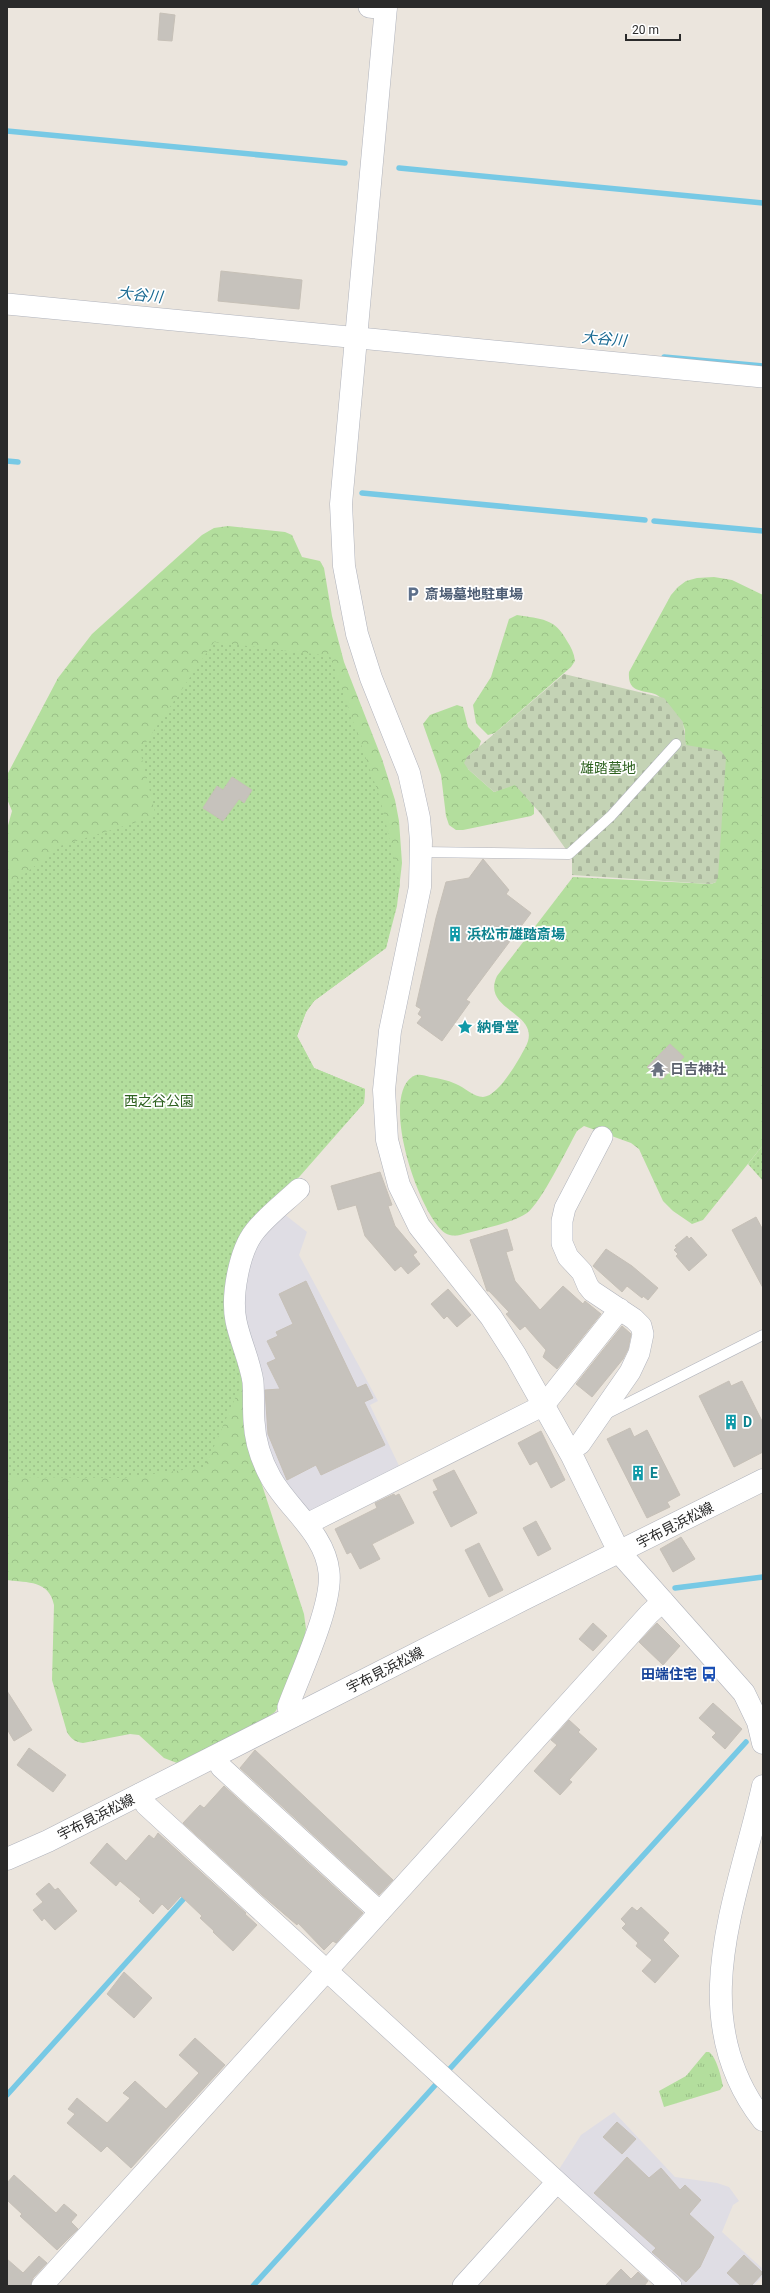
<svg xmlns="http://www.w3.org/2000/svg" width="770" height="2293" font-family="Roboto,'Noto Sans JP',sans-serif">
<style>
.industrial{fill:#dfdde4}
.grass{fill:url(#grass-tufts)}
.forest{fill:url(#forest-crowns)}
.cemetery{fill:url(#cemetery-stones)}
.park{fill:url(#park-dots)}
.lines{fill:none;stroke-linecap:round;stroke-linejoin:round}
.stream{stroke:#77c9e5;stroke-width:5.5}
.building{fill:#c6c2bc;stroke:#c6c0b7}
.lane-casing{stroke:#b0b3bc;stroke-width:11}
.street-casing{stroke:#b0b3bc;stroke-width:22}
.secondary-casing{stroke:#b0b3bc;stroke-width:23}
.lane{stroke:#fff;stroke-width:10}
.street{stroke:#fff;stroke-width:21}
.secondary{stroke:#fff;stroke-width:22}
.labels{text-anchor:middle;stroke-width:3.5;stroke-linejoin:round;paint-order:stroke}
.service-label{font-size:14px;font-weight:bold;fill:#4e5e75;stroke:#fff;text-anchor:start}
.park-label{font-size:14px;fill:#2d611f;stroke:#fff}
.culture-label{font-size:14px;font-weight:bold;fill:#0d838f;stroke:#fff;text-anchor:start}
.worship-label{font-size:14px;font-weight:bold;fill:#5b616d;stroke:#fff;text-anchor:start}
.street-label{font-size:14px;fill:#2a2a2a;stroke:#fff}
.transit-label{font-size:14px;font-weight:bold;fill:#164399;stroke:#fff;text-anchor:end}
.water-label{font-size:15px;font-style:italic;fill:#176891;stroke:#fff}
</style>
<defs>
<pattern id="grass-tufts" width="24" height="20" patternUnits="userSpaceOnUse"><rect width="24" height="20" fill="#b3de9d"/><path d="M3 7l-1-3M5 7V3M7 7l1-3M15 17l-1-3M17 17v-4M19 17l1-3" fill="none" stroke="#9abf87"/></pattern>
<pattern id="forest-crowns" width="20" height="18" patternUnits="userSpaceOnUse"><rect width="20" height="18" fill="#b3de9d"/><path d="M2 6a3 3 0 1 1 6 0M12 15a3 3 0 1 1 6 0" fill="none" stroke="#9abf87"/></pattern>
<pattern id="cemetery-stones" width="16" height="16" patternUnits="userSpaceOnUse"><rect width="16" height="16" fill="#c4d3b5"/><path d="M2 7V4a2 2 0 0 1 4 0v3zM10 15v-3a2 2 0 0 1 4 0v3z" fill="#a9b59c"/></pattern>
<pattern id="park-dots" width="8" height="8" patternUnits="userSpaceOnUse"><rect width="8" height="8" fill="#b3de9d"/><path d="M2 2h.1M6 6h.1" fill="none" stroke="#9abf87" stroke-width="1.8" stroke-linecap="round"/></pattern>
</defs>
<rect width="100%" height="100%" fill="#ebe5dd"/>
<path class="industrial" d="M284 1214 307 1232 299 1255 378 1401 370 1405 401 1470 310 1515 279 1476 270 1459 244 1321 245 1278 261 1237Z
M614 2112 675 2177 717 2183 729 2187 739 2201 733 2205 722 2232 763 2269V2276L753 2286H679L556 2174 581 2135Z"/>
<path class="grass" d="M706 2052H709C717 2058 721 2077 723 2086L720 2090 664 2107 659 2091 686 2076Z"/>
<path class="forest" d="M228 526 285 532 292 535 302 557 320 561 324 568 332 616 344 662 382 759 395 800 399 821 402 863 397 906 386 948 314 1001 306 1012 297 1036 314 1068 365 1089 364 1103 293 1184 247 1227 242 1371 249 1445 304 1614 306 1629 303 1643 281 1702 275 1712 264 1720 177 1763 164 1758 139 1735 130 1734 83 1743C75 1742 71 1739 67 1732L52 1680 54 1605C49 1580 28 1583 7 1580V829L12 811 7 799V775L58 678 92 634 202 535 214 528Z
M714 577 732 580 763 595V1145L703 1220 692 1224 673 1211 663 1201 639 1149 631 1143 584 1126 577 1131C567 1149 541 1203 527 1213 511 1224 479 1229 460 1235 455 1236 450 1236 445 1233 419 1214 380 1099 412 1077 417 1073 424 1075 430 1077 438 1078 447 1080 456 1084 464 1087 474 1097 483 1097 498 1097 518 1061 525 1048 545 1012 480 1012 497 976L573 877 711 884 716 882 689 747C681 743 687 734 684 727 682 720 666 704 661 698 650 687 627 698 629 672L671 595 678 587 686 581 697 578Z
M517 615C541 619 555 618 567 641 571 647 574 653 575 661L571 667 495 733 488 735 476 723 473 705 491 677 509 619Z
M457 705 463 707 468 727 481 741 479 747 467 757 468 769 494 792 515 784 534 806V814L531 816 463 830H456L449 825 446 816 441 775 423 724 430 715Z"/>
<path class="cemetery" d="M564 674 664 698 683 722 686 745 721 751 726 758 718 877 716 882 711 884 572 875V858L541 814 515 785 494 792 468 769 464 763 467 757Z"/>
<path class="park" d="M214 642 330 656 380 798 400 885 386 948 314 1001 306 1012 297 1036 314 1068 365 1089 364 1103 241 1239 244 1378 205 1467 123 1478 7 1477V888L60 846 156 816 140 751Z
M763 1145V1181L748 1164Z"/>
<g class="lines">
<path class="stream" d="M7 131 345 163
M399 168 763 203
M664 357 763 366
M7 461 18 462
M362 493 645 520
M654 521 763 531
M675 1588 763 1577
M446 2073 746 1742
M7 2095 188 1894
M253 2286 439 2081"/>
</g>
<path class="building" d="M160 13 175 15 172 41 158 40Z
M221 271 302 280 299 309 218 301Z
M232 777 252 790 244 803 239 799 223 821 203 808 217 786 223 790Z
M483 859 509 890 506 894 531 913 466 1000 470 1002 442 1041 417 1023 422 1017 418 1014 421 1009 416 1006 436 918 446 882 469 878Z
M670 1044 684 1057 661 1080 647 1067Z
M380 1172 392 1205 388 1206 395 1226 417 1252 413 1255 420 1264 408 1274 401 1266 395 1271 365 1236 356 1205 338 1210 331 1186Z
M756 1217 763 1230V1288L732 1230Z
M507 1229 513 1250 506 1252 515 1281 540 1310 563 1286 583 1304 585 1301 601 1314 557 1369 543 1357 546 1350 525 1326 520 1330 506 1314 509 1312 489 1291H487L470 1240Z
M687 1236 689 1239 691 1237 707 1255 689 1271 676 1256 678 1254 674 1250 677 1247 675 1246Z
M606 1249 632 1266 658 1288 648 1300 643 1296 642 1298 627 1286 622 1292 593 1266Z
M306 1281 357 1388 366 1384 373 1398 364 1402 385 1445 321 1475 316 1465 287 1480 268 1434 265 1390 280 1389 267 1363 276 1359 267 1341 278 1336 276 1332 293 1324 279 1294Z
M448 1289 471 1315 457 1327 447 1316 444 1319 431 1304Z
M622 1326 631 1334 628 1349 623 1359 592 1397 576 1384Z
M729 1381 731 1386 742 1381 763 1423V1452L734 1467 699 1396Z
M630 1428 634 1437 647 1430 680 1495 667 1502 670 1507 647 1518 607 1439Z
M541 1431 565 1480 551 1488 537 1461 530 1465 518 1443Z
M454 1470 477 1513 451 1527 433 1492 438 1490 433 1480Z
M394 1494 395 1496 399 1494 414 1523 372 1544 380 1559 360 1569 351 1552 347 1554 335 1529 377 1508 375 1503Z
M536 1521 551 1549 538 1556 523 1528Z
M681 1537 695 1559 673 1572 660 1549Z
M479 1543 503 1590 489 1597 465 1550Z
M593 1623 607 1636 593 1651 579 1639Z
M657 1623 680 1646 663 1665 639 1642Z
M7 1691 32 1730 14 1741 7 1729Z
M713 1703 742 1729 725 1749 712 1737 716 1733 699 1718Z
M569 1720 580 1730 578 1732 597 1749 569 1780 572 1782 560 1795 534 1771 557 1745 551 1740Z
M29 1748 66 1775 53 1792 17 1765Z
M255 1750 393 1880 379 1895 240 1768Z
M224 1786 363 1913 336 1943 333 1941 324 1950 298 1923 297 1925 262 1895 183 1823 200 1805 204 1808Z
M158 1833 246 1913 245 1914 257 1925 233 1951 213 1932 214 1931 200 1918 202 1916 181 1896 168 1910 162 1904 153 1914 139 1901 141 1899 120 1881 116 1886 90 1863 107 1843 126 1861 149 1835 154 1839Z
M49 1883 55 1890 58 1888 77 1911 55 1930 44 1918 42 1921 33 1910 43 1902 36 1894Z
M632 1907 637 1911 641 1907 669 1933 663 1940 679 1956 655 1983 642 1971 652 1960 636 1946 638 1943 622 1928 626 1924 621 1919Z
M124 1972 152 1998 134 2018 107 1994Z
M195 2038 225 2065 131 2168 107 2146 101 2152 67 2123 75 2114 68 2109 77 2098 107 2123 130 2098 123 2093 135 2081 166 2109 199 2073 179 2055Z
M617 2122 636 2139 622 2154 603 2137Z
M627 2157 649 2178 661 2168 680 2190 685 2185 701 2200 689 2214 714 2237 700 2267 686 2282 652 2252 656 2248 594 2193Z
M14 2175 56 2213 64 2204 77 2215 71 2222 78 2229 57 2250 20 2216 22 2214 7 2200V2183Z
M744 2255 763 2273 751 2286H741L727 2273Z
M39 2256 47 2263 33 2278 30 2286H7V2259L23 2273Z
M621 2269 631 2279 638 2272 648 2281 644 2286H605Z"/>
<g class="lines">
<g class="lane-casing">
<path id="lane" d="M422 852 569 854 611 816 676 744
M606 1414 763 1335"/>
</g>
<g class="street-casing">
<path id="street" d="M369 7 386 9
M7 304 763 377
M569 1450 580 1444 630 1372 639 1353 643 1334 641 1326 634 1319 592 1291 588 1286 582 1272 568 1257 562 1243V1221L565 1208 602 1137
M307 1524 544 1405 620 1309
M292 1717 288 1707C300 1674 333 1605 329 1572 325 1533 289 1510 271 1478 261 1460 255 1442 254 1421 253 1408 254 1395 253 1382 250 1361 240 1341 236 1321 231 1296 239 1251 255 1231 267 1216 284 1203 299 1189
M216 1756 221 1767 380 1912
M140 1794 146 1805 671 2286
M42 2286 649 1614 663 1601
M463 2286 557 2182"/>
</g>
<g class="secondary-casing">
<path id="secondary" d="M386 7 341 504 344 566 357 634 371 678 409 773 419 818 421 841 420 887 390 1031 384 1090 387 1140 399 1185 419 1226 491 1317 516 1356 572 1456 619 1552 744 1693 758 1722 763 1743
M763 1786C738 1898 682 2016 763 2120
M7 1859 48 1841 522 1600 763 1480"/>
</g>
<use href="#lane" class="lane"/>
<use href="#street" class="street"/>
<use href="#secondary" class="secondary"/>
</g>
<defs>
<g id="parking-bare" transform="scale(1.2)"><path d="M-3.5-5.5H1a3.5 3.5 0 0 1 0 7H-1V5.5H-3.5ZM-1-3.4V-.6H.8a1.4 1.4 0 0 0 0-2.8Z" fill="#5c6f8a" stroke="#fff" stroke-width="2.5" paint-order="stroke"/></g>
<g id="building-bare" transform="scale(1.2)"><path d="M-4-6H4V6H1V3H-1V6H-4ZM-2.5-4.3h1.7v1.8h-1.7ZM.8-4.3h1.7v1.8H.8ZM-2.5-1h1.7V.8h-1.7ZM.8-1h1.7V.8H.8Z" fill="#0f9aa8" stroke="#fff" stroke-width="2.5" paint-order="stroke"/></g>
<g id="sight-bare" transform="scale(1.2)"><path d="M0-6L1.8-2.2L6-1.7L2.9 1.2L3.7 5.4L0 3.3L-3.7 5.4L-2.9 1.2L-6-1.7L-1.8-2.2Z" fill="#0f9aa8" stroke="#fff" stroke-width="2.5" paint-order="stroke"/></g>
<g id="temple-bare" transform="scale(1.2)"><path d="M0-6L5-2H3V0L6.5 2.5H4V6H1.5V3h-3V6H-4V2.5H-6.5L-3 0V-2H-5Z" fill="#6b7280" stroke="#fff" stroke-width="2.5" paint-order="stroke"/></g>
<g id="bus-bare" transform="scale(1.2)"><path d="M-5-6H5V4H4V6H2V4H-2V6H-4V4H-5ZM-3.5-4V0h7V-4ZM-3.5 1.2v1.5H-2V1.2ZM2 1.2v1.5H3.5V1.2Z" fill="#1a4fb4" stroke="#fff" stroke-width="2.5" paint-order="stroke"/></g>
</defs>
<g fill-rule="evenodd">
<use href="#parking-bare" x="413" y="594"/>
<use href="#building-bare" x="455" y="934"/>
<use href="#sight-bare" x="465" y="1027"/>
<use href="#temple-bare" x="658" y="1069"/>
<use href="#building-bare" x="731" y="1422"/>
<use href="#building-bare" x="638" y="1473"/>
<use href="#bus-bare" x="709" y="1674"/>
</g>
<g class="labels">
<g class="service-label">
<text x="425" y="599">斎場墓地駐車場</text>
</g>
<g class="park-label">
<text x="608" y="773">雄踏墓地</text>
<text x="159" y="1106">西之谷公園</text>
</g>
<g class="culture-label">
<text x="467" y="939">浜松市雄踏斎場</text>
<text x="477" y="1032">納骨堂</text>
<text x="743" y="1427">D</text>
<text x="650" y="1478">E</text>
</g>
<g class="worship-label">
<text x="670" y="1074">日吉神社</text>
</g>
<g class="street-label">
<text transform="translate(675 1525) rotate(-27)" y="5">宇布見浜松線</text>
<text transform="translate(385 1670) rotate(-27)" y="5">宇布見浜松線</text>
<text transform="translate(96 1817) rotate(-27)" y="5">宇布見浜松線</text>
</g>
<g class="transit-label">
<text x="697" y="1679">田端住宅</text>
</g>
<g class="water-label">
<text transform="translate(140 295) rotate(6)" y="5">大谷川</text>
<text transform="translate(604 339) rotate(5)" y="5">大谷川</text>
</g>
</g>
<rect width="770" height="2293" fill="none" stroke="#2a2a2a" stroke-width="16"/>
<path d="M626 34v6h54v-6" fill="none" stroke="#2a2a2a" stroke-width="2"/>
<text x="632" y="34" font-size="12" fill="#2a2a2a" stroke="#ffffff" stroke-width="3" paint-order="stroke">20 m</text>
</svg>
